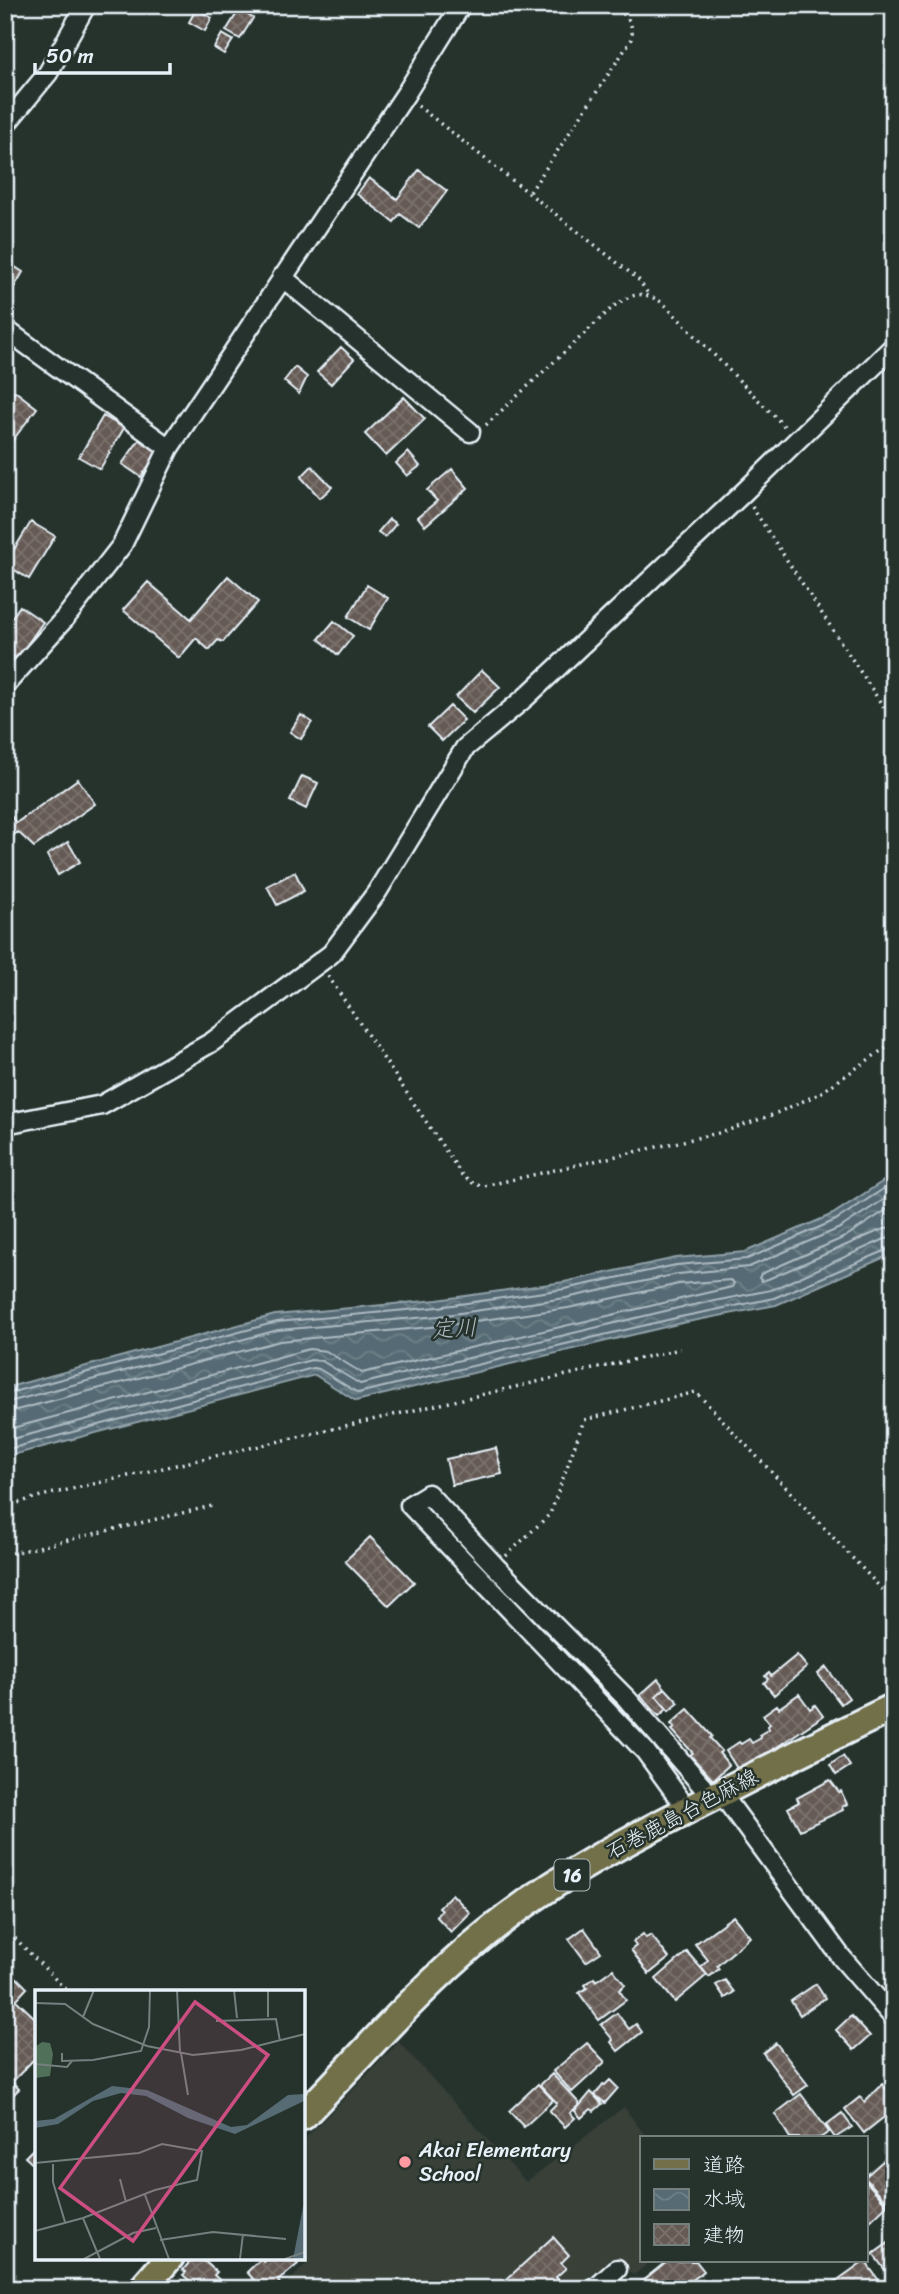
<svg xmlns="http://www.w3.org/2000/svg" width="899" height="2294" font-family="Sriracha,'Klee One',sans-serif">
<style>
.built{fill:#393f39}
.water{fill:url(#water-waves);stroke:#90a1a9;stroke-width:2}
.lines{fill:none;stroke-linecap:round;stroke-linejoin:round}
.shore{stroke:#aebbc3;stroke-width:2}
.building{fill:url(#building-cross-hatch);stroke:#e8f1f8;stroke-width:2}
.minor-casing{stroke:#e8f1f8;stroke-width:23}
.primary-casing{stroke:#e8f1f8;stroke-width:32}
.path{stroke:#e8f1f8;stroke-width:3.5;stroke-dasharray:2 5;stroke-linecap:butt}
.minor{stroke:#26332d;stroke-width:18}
.primary{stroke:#726f4a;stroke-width:26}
.poi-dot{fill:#ff9aa2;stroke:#26332d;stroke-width:2.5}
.labels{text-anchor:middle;stroke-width:5;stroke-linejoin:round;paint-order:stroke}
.shield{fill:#26332d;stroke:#aeb8bb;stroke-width:2}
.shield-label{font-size:19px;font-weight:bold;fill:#e8f1f8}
.street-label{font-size:21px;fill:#e8f1f8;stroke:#26332d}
.poi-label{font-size:21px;fill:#e8f1f8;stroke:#26332d;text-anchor:start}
.water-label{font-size:23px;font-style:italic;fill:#aebbc3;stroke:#26332d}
.inset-road{fill:none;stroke:#747f7e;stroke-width:2}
.view{fill:#cc4e82;fill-opacity:0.15;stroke:#cc4e82;stroke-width:3.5}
.inset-edge{fill:none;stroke:#e8f1f8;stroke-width:3.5}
</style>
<defs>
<pattern id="water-waves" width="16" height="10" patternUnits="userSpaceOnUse" patternTransform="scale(1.75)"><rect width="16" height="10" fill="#566b74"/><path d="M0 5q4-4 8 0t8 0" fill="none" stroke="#6e8189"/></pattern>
<pattern id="building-cross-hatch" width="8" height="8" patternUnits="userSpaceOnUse" patternTransform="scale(1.75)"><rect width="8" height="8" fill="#655a54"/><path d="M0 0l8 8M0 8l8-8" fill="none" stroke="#7b726d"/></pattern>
</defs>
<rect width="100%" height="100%" fill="#26332d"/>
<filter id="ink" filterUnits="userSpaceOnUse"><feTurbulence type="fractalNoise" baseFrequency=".0143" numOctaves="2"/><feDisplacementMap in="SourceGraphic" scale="14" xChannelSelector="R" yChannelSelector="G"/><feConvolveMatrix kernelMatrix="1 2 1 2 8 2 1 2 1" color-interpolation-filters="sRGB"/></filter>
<g filter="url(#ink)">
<path class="built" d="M399 2042 526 2182 624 2107 647 2138H642V2261H651L634 2275 617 2261 586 2289H282L306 2264 299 2257H303V2141Z"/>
<path class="water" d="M894 1174V1253L776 1305 682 1323 356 1401 315 1375 5 1457V1388L275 1315 437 1300 564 1282 676 1258 745 1252 833 1214Z"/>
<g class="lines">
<path class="shore" d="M894 1205 845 1237 761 1274 759 1278 762 1281 768 1279 881 1230 894 1227
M5 1394 277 1322 438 1307 565 1289 676 1265 747 1259 836 1220 894 1182
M5 1403 278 1330 439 1316 566 1298 678 1274 749 1267 840 1228 894 1193
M5 1413 280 1341 441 1326 568 1308 679 1284 731 1280 734 1283 732 1287 362 1373 326 1351 309 1349 5 1430
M5 1441 311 1360 322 1361 360 1384 678 1308 771 1290 885 1239 894 1238
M5 1450 313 1368 319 1369 358 1393 680 1317 774 1298 894 1247"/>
</g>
<path class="building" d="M249 5 244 13 253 18 240 39 226 31 239 10 232 5Z
M196 9 212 18 205 31 189 22Z
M222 34 233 40 224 54 214 48Z
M419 170 447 191 419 228 400 214 394 222 357 194 369 178 397 199Z
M9 263 23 272 6 301 5 268Z
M341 347 354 359 331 384 317 372Z
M295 367 307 377 299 394 284 381Z
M15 391 37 408 10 444 5 441V405Z
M404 397 425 419 386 456 365 434Z
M103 416 124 428 100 469 79 457Z
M140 439 158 452 141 477 122 464Z
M408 452 420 466 407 476 396 463Z
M312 466 332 487 320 498 301 477Z
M452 469 468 488 425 526 418 517 437 501 427 490Z
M389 519 396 524 385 537 378 532Z
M31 522 55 536 29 579 5 564Z
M228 576 258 602 223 642 218 640 209 650 196 638 179 658 123 610 148 582 191 619Z
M367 585 388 598 369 630 348 617Z
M20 606 43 622 17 659 5 651V627Z
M334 621 353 636 338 655 319 639Z
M482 670 500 687 473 713 456 697Z
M450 706 464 720 442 741 428 727Z
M301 715 312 722 301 739 290 732Z
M302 776 318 783 306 809 290 801Z
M78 779 95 804 34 847 18 832 5 841V807L16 823Z
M68 842 80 862 58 875 47 855Z
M295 872 304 891 277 905 267 886Z
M496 1448 502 1474 452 1485 446 1459Z
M370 1537 414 1582 389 1606 345 1561Z
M797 1655 807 1667 774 1695 764 1683 768 1679 765 1676 769 1673 771 1676Z
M826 1667 849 1698 841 1704 818 1674Z
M658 1679 665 1688 656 1696 667 1709 659 1716 640 1695Z
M665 1688 679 1703 669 1711 656 1696Z
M799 1694 810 1709 815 1705 823 1716 768 1753 738 1770 726 1751 739 1742 741 1744 749 1739 752 1743 761 1738 759 1735 769 1729 768 1726 770 1724 763 1715 777 1705 779 1708Z
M688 1709 712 1736 710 1738 722 1751 719 1753 729 1765 713 1780 690 1755 693 1753 672 1730 675 1728 671 1724Z
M843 1756 850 1766 836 1775 830 1765Z
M830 1780 839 1792 841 1791 847 1804 842 1807 843 1810 800 1830 788 1808 799 1802 797 1798Z
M452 1894 470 1913 451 1932 436 1916 442 1910 439 1907Z
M733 1916 750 1937 717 1966 719 1969 709 1977 701 1967 708 1960 695 1944Z
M584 1928 601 1952 586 1962 569 1939Z
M643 1934 646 1938 651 1935 669 1958 649 1974 631 1950 636 1946 633 1942Z
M687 1952 707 1975 675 2002 656 1979Z
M613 1969 625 1985 619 1990 626 2000 599 2020 579 1993 587 1988 585 1985 594 1978 596 1981Z
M14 1975 27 1988 16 2000 37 2020V2059L35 2058 12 2082 19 2089 5 2103V1984Z
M725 1980 734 1992 725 1998 716 1985Z
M816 1984 825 1998 800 2015 791 2001Z
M617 2013 629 2029 636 2024 642 2032 618 2051 611 2042 613 2040 601 2025Z
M851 2016 870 2036 854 2050 836 2030Z
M587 2043 605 2062 572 2092 553 2071Z
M776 2043 808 2085 794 2095 763 2053Z
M552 2074 580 2104 570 2113 575 2118 565 2127 549 2111 557 2103 540 2085Z
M610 2080 618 2088 605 2103 595 2095 603 2084 605 2085Z
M538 2084 553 2100 524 2127 509 2111Z
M882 2084 894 2098V2109L864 2133 845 2109 860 2097 864 2102Z
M591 2092 602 2104 594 2111 591 2109 581 2118 575 2111Z
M801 2094 829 2132 820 2138H790L775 2114Z
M842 2113 852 2127 835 2138 826 2125Z
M36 2146 37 2147V2168L25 2157Z
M894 2151V2200L889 2204 866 2179V2176Z
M866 2181 887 2205 866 2225Z
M553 2237 569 2255 561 2263 566 2268 556 2277 561 2283 555 2289H496Z
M894 2239V2282L873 2254Z
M194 2257 203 2260 217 2272 214 2275 229 2289H199L183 2275 186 2272 183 2270Z
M269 2257H292L298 2264 278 2281 281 2285 277 2289H262L247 2272 261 2259 264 2262Z
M667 2261H696L704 2271 681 2289H647L641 2282Z
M865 2261 885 2289H825L864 2261Z"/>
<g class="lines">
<g class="minor-casing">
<path id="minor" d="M5 125 48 73 86 5
M282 277 470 432
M5 329 169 448
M5 685 66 617 122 545 169 448 405 95 461 5
M5 1124 102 1105 212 1042 331 954 377 892 465 748 526 697 743 493 894 346
M721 1793 842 1958 894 2018
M687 1809 645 1751 410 1505 428 1494 495 1566 627 1699 712 1797
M595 2289 617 2269"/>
</g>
<g class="primary-casing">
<path id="primary" d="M303 2116C363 2054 420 1988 487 1933 555 1877 635 1836 713 1797 773 1766 833 1736 894 1707
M142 2289 170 2257"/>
</g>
<path class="path" d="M418 106 638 279 649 295
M530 192 632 39C633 19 627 17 612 5
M486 425 614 306C634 293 642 290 663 303L786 428
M752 507 894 723
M328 976 462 1175 474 1184 484 1186 723 1132 772 1115 819 1094 894 1042
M5 1507 37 1497 680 1349
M5 1555 212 1506
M506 1556 550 1514 584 1420 696 1392 894 1602
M5 1928 67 1991"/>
<use href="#minor" class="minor"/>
<use href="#primary" class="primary"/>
</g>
</g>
<circle class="poi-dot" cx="405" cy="2162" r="7"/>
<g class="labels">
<rect class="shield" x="554.5" y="1859.5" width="35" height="31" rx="5"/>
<g class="shield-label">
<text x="572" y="1882">16</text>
</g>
<g class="street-label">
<text transform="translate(682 1814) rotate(-28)" y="7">石巻鹿島台色麻線</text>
</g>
<g class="poi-label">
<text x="419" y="2157">Akai Elementary<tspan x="419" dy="24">School</tspan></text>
</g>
<g class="water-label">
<text transform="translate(454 1328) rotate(-3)" y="8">定川</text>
</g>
</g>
<g transform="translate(35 1990)">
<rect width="270" height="270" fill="#26332d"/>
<path d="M7 52 15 53 18 64 15 86 0 88V57Z" fill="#517059"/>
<path d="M77 96 112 100 196 137 212 135 253 105 269 104V111L200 144 153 128 111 106 86 103 58 111 23 134 0 138V131L19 129ZM269 214V269H258L268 217Z" fill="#566b74"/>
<path class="inset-road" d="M142 0 145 62M199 0 202 28M0 13 30 14 58 34 112 56 158 65 206 60 270 44M48 27 59 0M233 27V0M181 31 241 29 245 51M27 63V71L58 70 106 61 114 37 115 0M146 63 153 105M0 74 32 77 37 71M0 173 104 163 127 154 167 161 162 190 120 200 48 228M18 174V192L30 232M85 189 91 212M110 205 134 269M0 241 48 228 65 269M125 250 178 242 251 249M49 269 98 243 121 238M205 269 208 244M250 269 270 262"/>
<path class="view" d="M160 12 233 65 98 251 25 198Z"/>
<rect width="270" height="270" class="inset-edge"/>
</g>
<rect width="899" height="2294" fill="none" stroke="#26332d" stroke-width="28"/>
<rect x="14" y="14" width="871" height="2266" fill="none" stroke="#e8f1f8" stroke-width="2.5" filter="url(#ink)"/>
<rect x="640" y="2136" width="228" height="126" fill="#26332d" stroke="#747f7e" stroke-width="2"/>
<rect x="654" y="2159" width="35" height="10" fill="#726f4a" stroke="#747f7e" stroke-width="2"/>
<text x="703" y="2172" font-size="21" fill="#e8f1f8">道路</text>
<rect x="654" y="2189" width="35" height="21" fill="url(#water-waves)" stroke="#747f7e" stroke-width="2"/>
<text x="703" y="2206" font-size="21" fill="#e8f1f8">水域</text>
<rect x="654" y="2224" width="35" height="21" fill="url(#building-cross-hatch)" stroke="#747f7e" stroke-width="2"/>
<text x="703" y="2242" font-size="21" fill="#e8f1f8">建物</text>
<path d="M35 63v10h135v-10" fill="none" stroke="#e8f1f8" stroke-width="3.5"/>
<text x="46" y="63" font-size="21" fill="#e8f1f8" stroke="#26332d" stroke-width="5" paint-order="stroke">50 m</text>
</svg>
